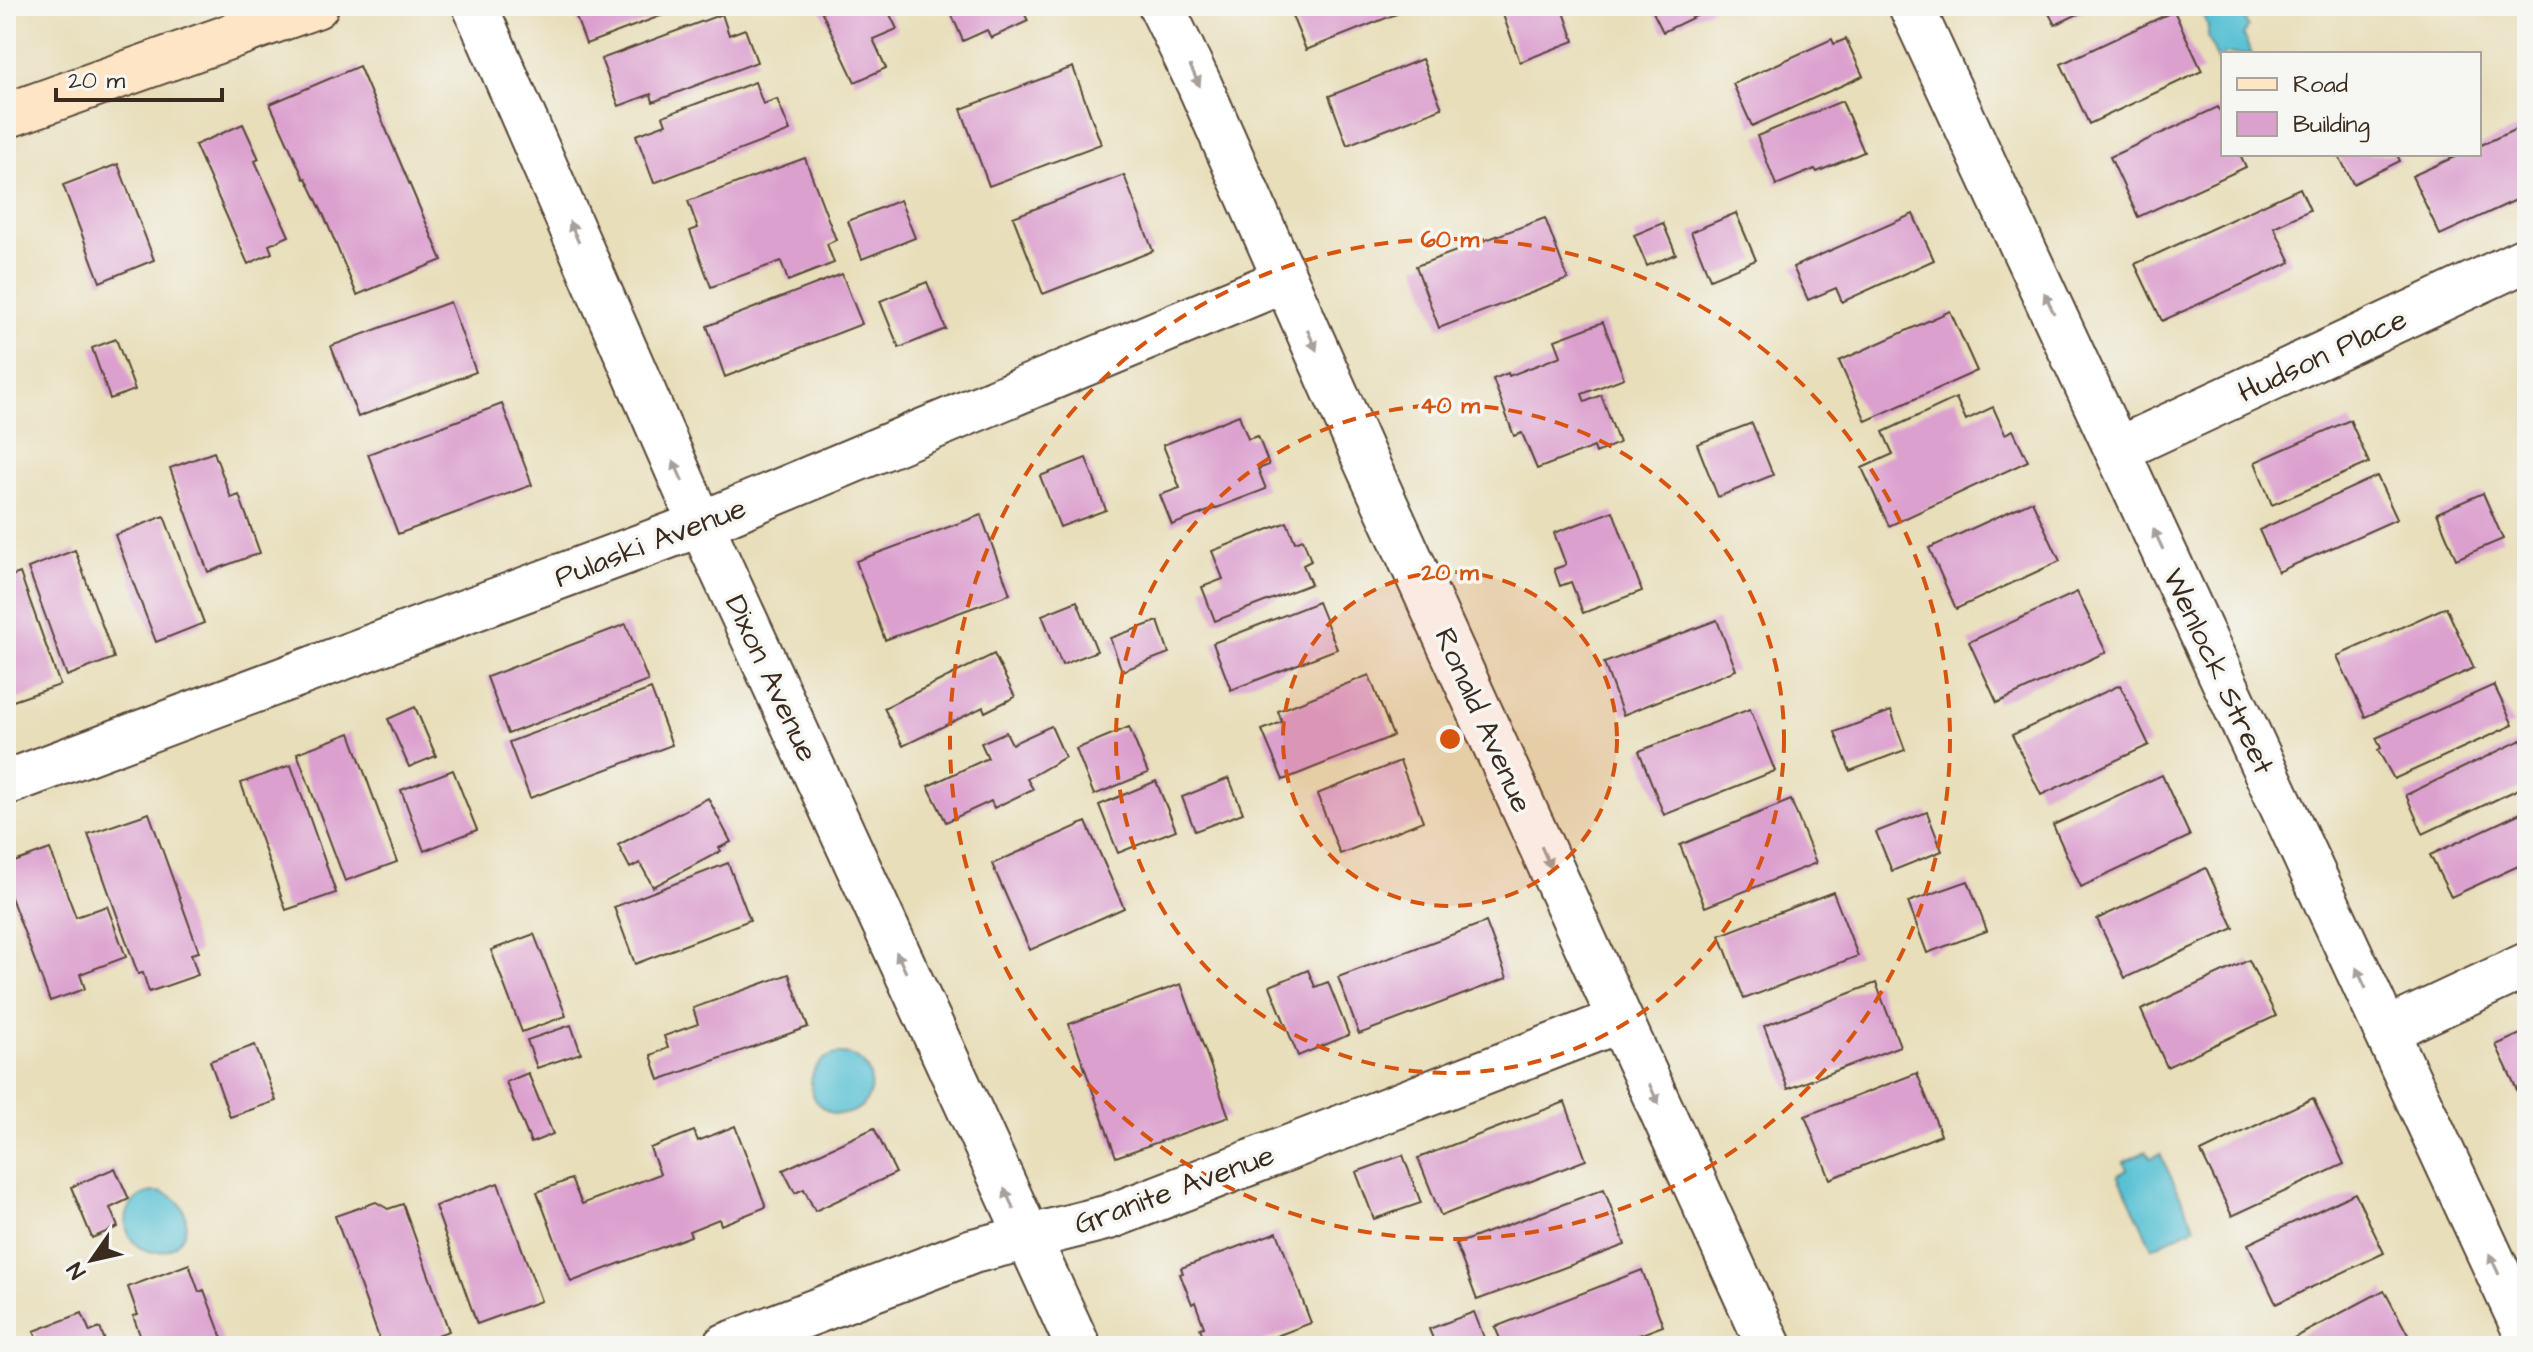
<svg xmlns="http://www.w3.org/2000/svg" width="2533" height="1352" font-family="'Architects Daughter',sans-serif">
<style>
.water{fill:#58c1d4;stroke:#4a7679;stroke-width:2}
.building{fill:#dca0cf}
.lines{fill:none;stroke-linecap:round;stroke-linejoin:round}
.minor-casing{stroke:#554535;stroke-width:48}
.secondary-casing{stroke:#554535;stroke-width:48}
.minor{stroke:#fff;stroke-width:44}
.secondary{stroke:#fde5c5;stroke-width:44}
.oneway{fill:#a79f9a}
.ring{fill:none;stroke:#d7540e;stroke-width:4;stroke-dasharray:14 10}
.labels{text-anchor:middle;stroke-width:7;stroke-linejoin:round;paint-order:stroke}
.street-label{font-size:30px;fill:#3b2a1e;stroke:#f6f6f2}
.centre{fill:#d7540e;stroke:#f6f6f2;stroke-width:4}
.ring-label{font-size:24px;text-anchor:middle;font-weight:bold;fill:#d7540e;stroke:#f6f6f2;stroke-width:7;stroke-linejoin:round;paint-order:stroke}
</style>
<rect width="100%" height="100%" fill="#f6f6f2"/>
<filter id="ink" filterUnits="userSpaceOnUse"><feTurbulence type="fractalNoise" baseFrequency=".0125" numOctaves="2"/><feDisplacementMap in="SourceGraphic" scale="16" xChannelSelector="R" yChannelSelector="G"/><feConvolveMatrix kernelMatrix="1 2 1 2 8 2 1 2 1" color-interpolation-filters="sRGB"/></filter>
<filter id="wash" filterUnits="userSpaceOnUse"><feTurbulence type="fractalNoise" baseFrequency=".006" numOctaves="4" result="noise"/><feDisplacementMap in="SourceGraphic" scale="32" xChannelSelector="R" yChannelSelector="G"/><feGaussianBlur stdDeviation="1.8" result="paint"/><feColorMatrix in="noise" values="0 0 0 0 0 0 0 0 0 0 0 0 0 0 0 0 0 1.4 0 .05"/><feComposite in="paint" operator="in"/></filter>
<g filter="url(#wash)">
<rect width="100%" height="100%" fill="#e8deba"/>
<path class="water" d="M2216 6H2239L2248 27 2243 36 2252 54H2223V72L2208 37V27L2203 13Z
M811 1084a30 30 0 1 1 60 0a30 30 0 1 1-60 0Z
M2146 1151 2151 1158 2160 1154 2195 1227 2152 1248 2118 1175 2127 1170 2124 1162Z
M126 1222a30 30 0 1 1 60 0a30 30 0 1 1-60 0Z"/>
<g id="blocks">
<path class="building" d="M572 6H687L586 44Z
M819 6H886L897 29 873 39 886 68 855 82Z
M948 6H1021L1028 21 991 38 987 30 963 41Z
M1288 6H1396L1399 13 1306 50Z
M1517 6H1562L1574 41 1520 62 1502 12Z
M1650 6H1717L1663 32Z
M2045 6H2095L2055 25Z
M2174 11 2202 71 2089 124 2061 64Z
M722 14 729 35 745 29 757 62 653 102 651 94 619 106 601 59Z
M1832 39 1834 44 1846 39 1863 76 1752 126 1733 84Z
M1422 59 1442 108 1347 145 1329 96Z
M359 66 442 260 357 295 325 218 306 178 304 179 270 104Z
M1073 67 1101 144 989 186 961 109Z
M755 82 763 104 777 99 790 131 654 183 636 135 666 124 663 116Z
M1842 101 1864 152 1817 172 1815 169 1776 185 1757 136Z
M2218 107 2223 117V154H2240L2246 167 2138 217 2110 157Z
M243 124 259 159 255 161 289 236 269 245 272 253 248 264 195 145Z
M2527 124V195L2440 235 2412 176 2461 154H2479V146Z
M2338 154H2397L2400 161 2353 184Z
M805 158 836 240 827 244 834 263 788 281 781 261 711 287 690 231 698 228 688 201Z
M118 164 154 260 100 282 63 185Z
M1124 175 1153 251 1043 294 1013 217Z
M2300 188 2310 210 2274 227 2291 262 2162 321 2135 264Z
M900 200 915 238 862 259 848 221Z
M1736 213 1756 260 1710 279 1691 232Z
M1913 214 1934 260 1842 302 1836 288 1808 300 1793 267Z
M1545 218 1568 279 1439 328 1416 266Z
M1663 223 1676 254 1647 266 1634 235Z
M842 274 862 324 725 377 707 326Z
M927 282 946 329 899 348 880 301Z
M450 302 476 372 358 417 331 346Z
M1950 311 1977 371 1866 421 1839 361Z
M1603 322 1624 378 1582 394 1585 402 1601 395 1619 443 1596 453 1594 447 1537 469 1522 433 1514 436 1493 379 1508 373 1509 376 1561 356 1555 340Z
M116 339 135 390 110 399 92 348Z
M1956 398 1966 420 1993 407 2005 434 2013 430 2028 461 1889 526 1862 468 1893 454 1883 432Z
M502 404 532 485 398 534 368 454Z
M1239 415 1248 439 1258 436 1269 465 1258 469 1266 489 1172 525 1160 495 1180 488 1163 445Z
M2350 420 2369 463 2272 505 2255 462Z
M1752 423 1773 475 1718 497 1697 444Z
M214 452 231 498 239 495 260 553 208 572 170 468Z
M1086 458 1106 510 1060 527 1040 476Z
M2377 476 2397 519 2278 572 2259 530Z
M2483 493 2503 539 2456 559 2437 513Z
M2032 501 2060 561 1956 609 1929 548Z
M1613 511 1642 591 1583 613 1571 582 1560 586 1554 569 1566 565 1554 533Z
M981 515 1010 594 885 640 856 561Z
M164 516 204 623 156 642 115 535Z
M1287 522 1295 542 1303 539 1311 561 1303 565 1311 584 1215 621 1202 587 1223 579 1212 551Z
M75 550 114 658 67 676 28 568Z
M20 573 60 685 7 703 6 578Z
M2077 592 2106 652 1997 703 1969 642Z
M1077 601 1097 651 1062 665 1042 615Z
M1318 602 1337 649 1231 690 1213 643Z
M2446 607 2474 668 2365 717 2337 656Z
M1717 620 1736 670 1623 715 1604 663Z
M1158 621 1169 653 1122 671 1110 638Z
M626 624 648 681 508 734 487 677Z
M994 654 1015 697 985 712 983 707 903 746 884 708Z
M1369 675 1393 736 1283 780 1262 730 1282 722 1278 711Z
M2120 685 2149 745 2041 795 2012 735Z
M2494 685 2513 725 2394 779 2378 750 2381 748 2376 738Z
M651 689 672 745 530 798 509 742Z
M415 707 436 756 409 767 388 719Z
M1750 709 1775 771 1664 815 1639 751Z
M1891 711 1905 750 1850 771 1835 732Z
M1051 726 1065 757 1027 779 1033 789 994 808 991 801 946 822 928 786 988 758 981 743 1006 732 1012 744Z
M1129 727 1148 773 1094 795 1076 749Z
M350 733 397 862 345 881 297 753Z
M2521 740 2527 754V785L2423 834 2406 795Z
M1400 761 1423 821 1340 854 1317 794Z
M291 765 336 893 286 910 241 783Z
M453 770 477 830 424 851 401 790Z
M2162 775 2190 836 2081 887 2053 825Z
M1229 778 1243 813 1195 831 1182 797Z
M1156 781 1176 830 1118 853 1099 805Z
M708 798 731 842 719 848 721 851 653 887 640 863 630 868 618 845Z
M1791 800 1816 863 1705 907 1680 845Z
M2527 810V862L2451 897 2430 855Z
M1927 812 1942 851 1892 871 1876 832Z
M149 813 199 952 191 954 198 975 149 992 143 973 138 974 88 834Z
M1086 822 1124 908 1030 950 992 864Z
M50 849 76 917 107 906 126 957 80 974 85 989 50 1001 6 884V865Z
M728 863 750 920 635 964 614 907Z
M2206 868 2234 928 2125 978 2097 919Z
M1968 881 1987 931 1927 953 1908 902Z
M1833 892 1858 956 1744 999 1720 935Z
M1486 922 1507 978 1359 1034 1338 977Z
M534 934 566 1016 522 1032 491 950Z
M2249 960 2276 1016 2167 1067 2141 1010Z
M1308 970 1315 987 1328 982 1349 1035 1298 1056 1270 986Z
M789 974 808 1027 659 1080 651 1055 668 1048 664 1036 698 1024 693 1008Z
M1876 983 1900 1046 1788 1089 1764 1026Z
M1181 984 1229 1117 1116 1157 1069 1024Z
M571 1025 581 1053 537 1068 527 1040Z
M2527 1031V1111L2496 1045Z
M255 1045 276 1101 230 1117 210 1061Z
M528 1073 553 1134 531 1143 506 1082Z
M1917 1073 1941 1135 1830 1179 1805 1116Z
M2313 1098 2344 1164 2232 1216 2201 1152Z
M1565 1102 1586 1160 1441 1216 1418 1158Z
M735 1126 766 1207 721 1225 719 1219 689 1231 691 1236 571 1282 537 1192 571 1179 582 1204 660 1174 650 1148 694 1131 698 1141Z
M874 1128 896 1173 815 1211 804 1189 795 1193 783 1170Z
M1403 1155 1421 1203 1374 1219 1356 1172Z
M115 1168 129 1199 110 1208 118 1227 92 1238 71 1187Z
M498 1183 541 1301 477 1324 435 1206Z
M1604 1189 1625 1245 1477 1300 1456 1244Z
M2355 1193 2384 1253 2276 1304 2248 1244Z
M376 1202 388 1209 403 1204 449 1331 406 1346H382L335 1216Z
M1277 1232 1311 1323 1250 1346H1207L1200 1328 1204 1327 1195 1302 1192 1304 1180 1274 1183 1273 1181 1268Z
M189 1264 199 1292 204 1290 225 1346H144L133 1316 138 1315 128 1287Z
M1642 1270 1663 1326 1610 1346H1503L1495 1327Z
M2384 1290 2414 1346H2279Z
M1474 1312 1485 1340 1469 1346H1436L1429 1329Z
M82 1313 90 1332 100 1328 107 1346H40L34 1331Z"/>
</g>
</g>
<g filter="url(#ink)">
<use href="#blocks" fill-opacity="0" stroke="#554535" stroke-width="2"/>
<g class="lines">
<g class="minor-casing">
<path id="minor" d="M475 6 701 524 1078 1346
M1161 6 1199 84 1362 453 1769 1346
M1911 6 2527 1335
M2117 450 2527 259
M6 783 701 524 1285 280
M2386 1031 2527 965
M725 1346 973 1251 1109 1217 1620 1020"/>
</g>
<g class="secondary-casing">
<path id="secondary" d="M6 116 316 6"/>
</g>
<use href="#minor" class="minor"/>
<use href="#secondary" class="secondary"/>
</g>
<defs><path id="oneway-solid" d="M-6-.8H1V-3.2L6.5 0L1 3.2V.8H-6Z" transform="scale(2)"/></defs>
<g class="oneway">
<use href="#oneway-solid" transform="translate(1195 76) rotate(65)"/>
<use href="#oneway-solid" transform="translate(574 232) rotate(-114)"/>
<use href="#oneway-solid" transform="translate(2049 303) rotate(-115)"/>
<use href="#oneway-solid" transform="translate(1312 340) rotate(66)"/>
<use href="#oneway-solid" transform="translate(678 471) rotate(-114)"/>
<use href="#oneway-solid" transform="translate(2158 539) rotate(-115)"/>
<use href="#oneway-solid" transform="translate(1546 857) rotate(66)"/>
<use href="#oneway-solid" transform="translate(901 962) rotate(-115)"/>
<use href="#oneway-solid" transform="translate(2361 978) rotate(-115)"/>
<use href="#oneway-solid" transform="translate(1654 1094) rotate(65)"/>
<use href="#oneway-solid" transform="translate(1009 1199) rotate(-115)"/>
<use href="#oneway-solid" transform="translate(2494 1264) rotate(-115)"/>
</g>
</g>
<circle cx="1450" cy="739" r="167" fill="#d7540e" fill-opacity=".12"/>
<g class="ring">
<circle cx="1450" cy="739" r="167"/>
<circle cx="1450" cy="739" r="334"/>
<circle cx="1450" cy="739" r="500"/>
</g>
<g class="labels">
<g class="street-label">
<text transform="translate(2322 355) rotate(-25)" y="10">Hudson Place</text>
<text transform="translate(650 542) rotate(-21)" y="10">Pulaski Avenue</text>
<text transform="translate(2219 671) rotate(65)" y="10">Wenlock Street</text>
<text transform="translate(772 678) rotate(65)" y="10">Dixon Avenue</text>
<text transform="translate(1484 720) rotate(66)" y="10">Ronald Avenue</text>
<text transform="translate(1174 1189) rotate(-20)" y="10">Granite Avenue</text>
</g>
</g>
<circle cx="1450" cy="739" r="12" class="centre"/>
<g class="ring-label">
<text x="1450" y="247">60 m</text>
<text x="1450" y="413">40 m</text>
<text x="1450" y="580">20 m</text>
</g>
<rect width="2533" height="1352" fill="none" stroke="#f6f6f2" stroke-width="32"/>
<rect x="2221" y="52" width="260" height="104" fill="#f6f6f2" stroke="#aba49d" stroke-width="2"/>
<rect x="2237" y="78" width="40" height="12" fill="#fde5c5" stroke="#aba49d" stroke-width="2"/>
<text x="2293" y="92" font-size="24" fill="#3b2a1e">Road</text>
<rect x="2237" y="112" width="40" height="24" fill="#dca0cf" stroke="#aba49d" stroke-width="2"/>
<text x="2293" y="132" font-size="24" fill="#3b2a1e">Building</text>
<g transform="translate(92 1260) rotate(236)" stroke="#f6f6f2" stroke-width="6" paint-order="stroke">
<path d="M0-6L14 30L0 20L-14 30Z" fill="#3b2a1e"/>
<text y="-12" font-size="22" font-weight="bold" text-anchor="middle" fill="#3b2a1e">N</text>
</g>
<path d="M56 88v12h166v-12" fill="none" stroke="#3b2a1e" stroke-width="4"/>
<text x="68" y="88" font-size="24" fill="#3b2a1e" stroke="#f6f6f2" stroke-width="6" paint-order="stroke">20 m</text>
</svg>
